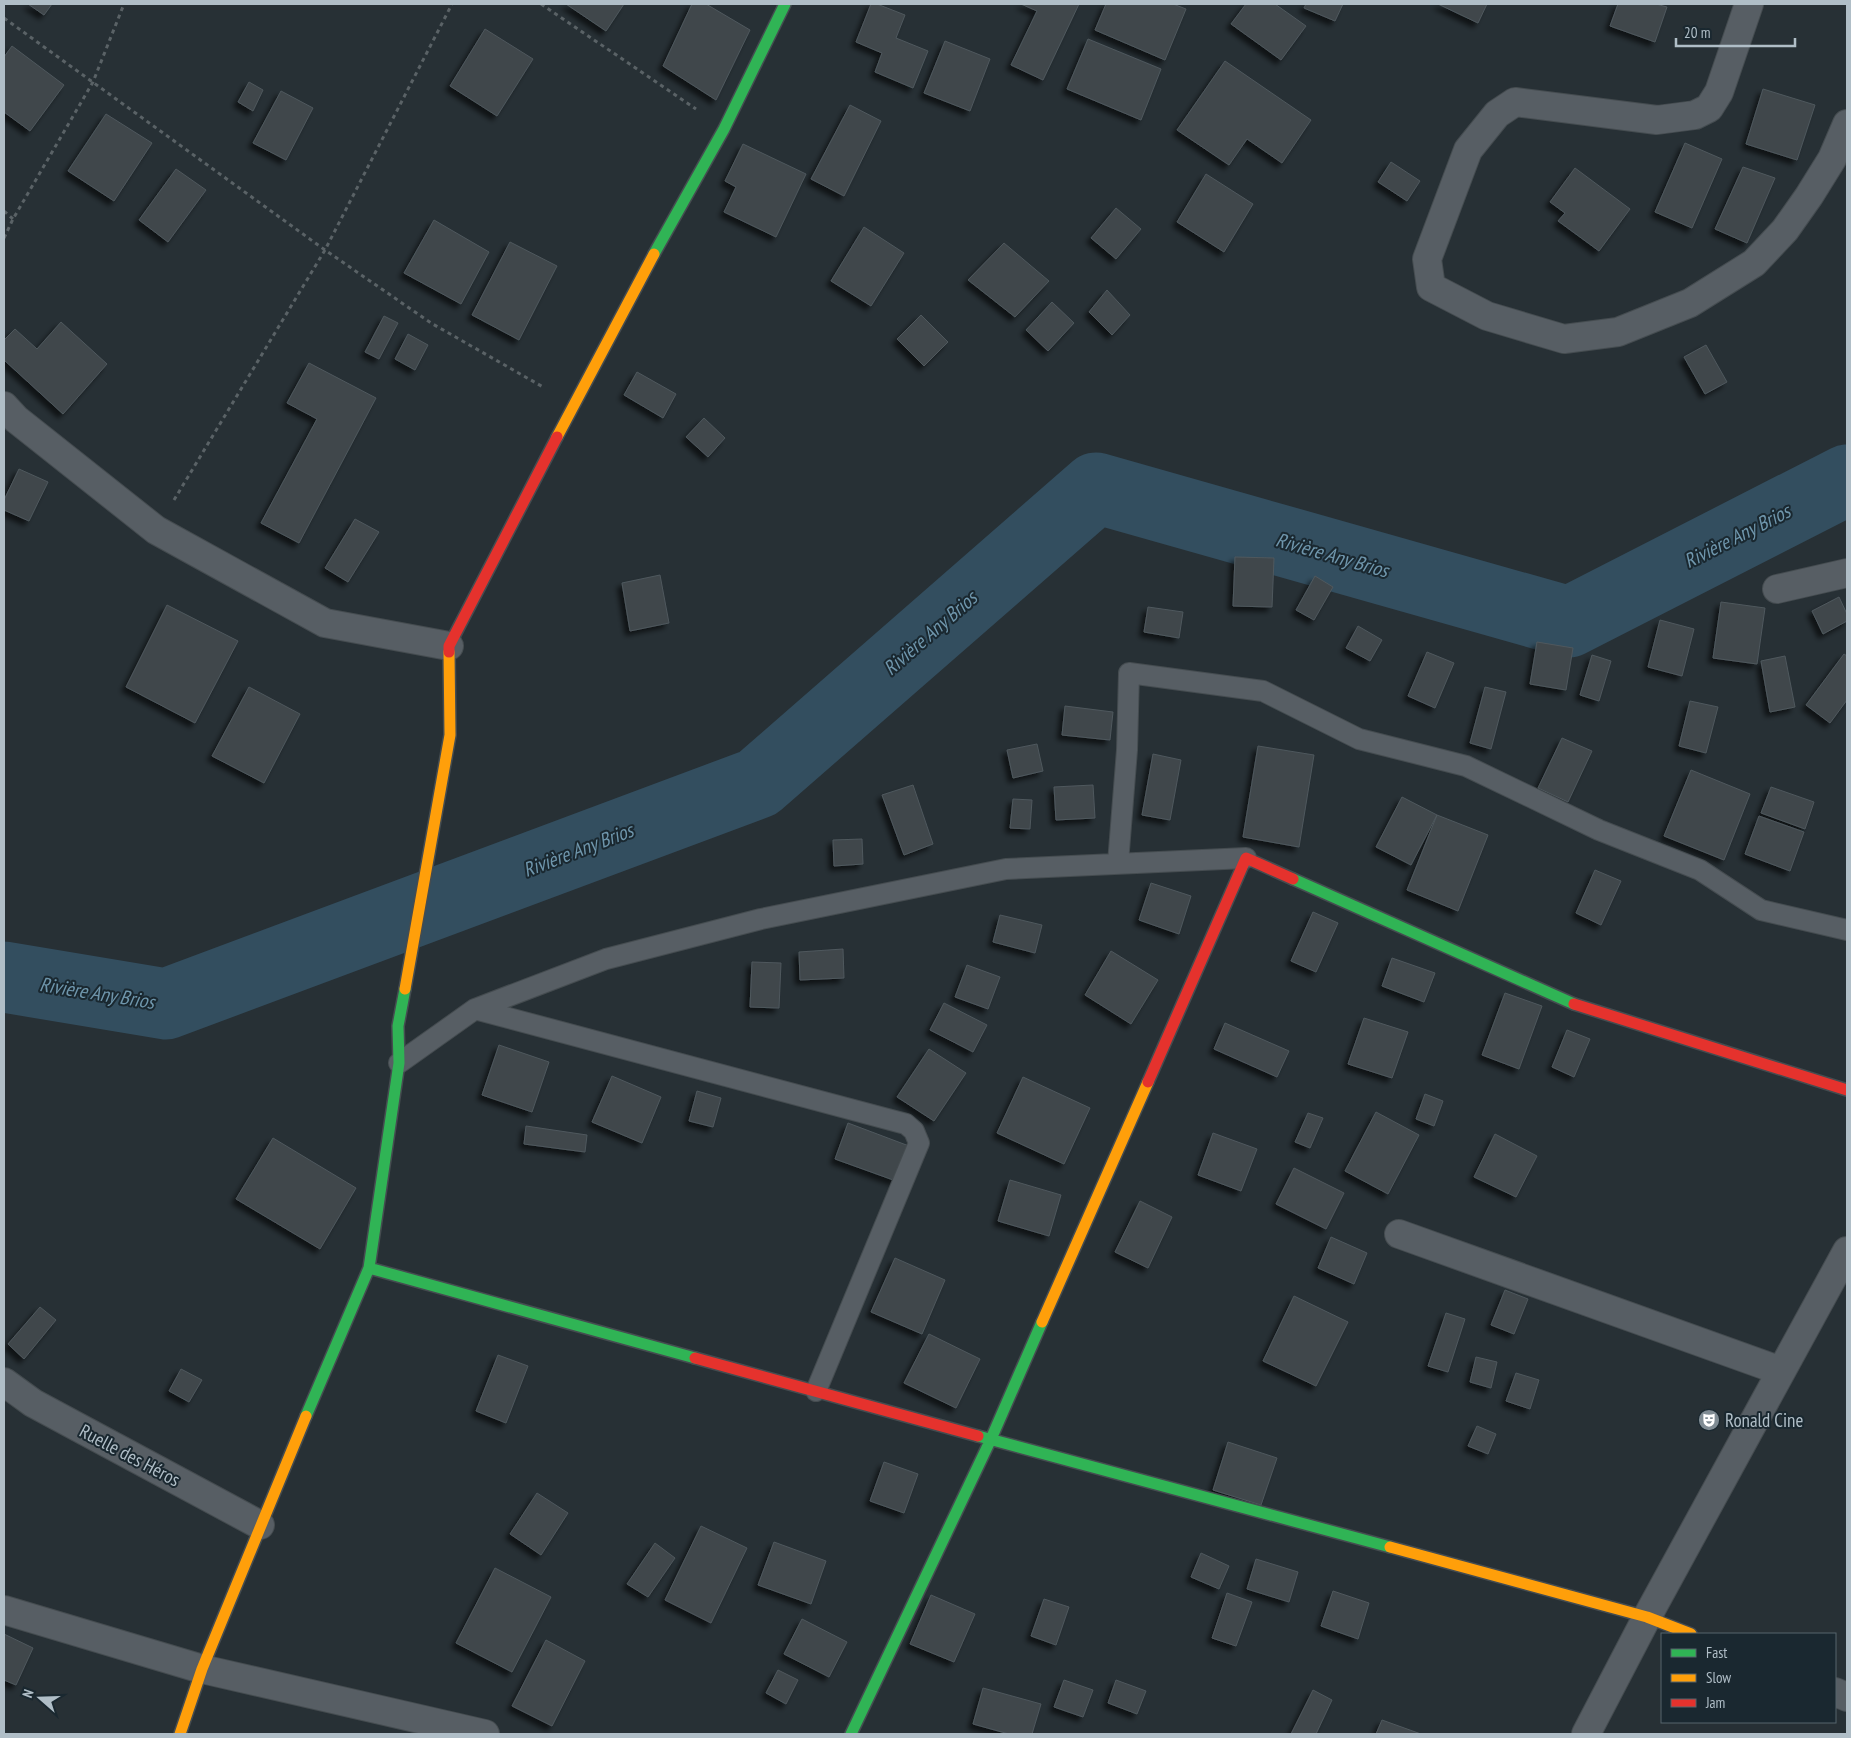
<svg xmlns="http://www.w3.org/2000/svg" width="1851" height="1738" font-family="'PT Sans Narrow',sans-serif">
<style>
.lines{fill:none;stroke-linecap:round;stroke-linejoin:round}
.river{stroke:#334e5f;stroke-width:71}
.building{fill:#3f474c;stroke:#4f585d;filter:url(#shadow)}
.lane-casing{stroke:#454c50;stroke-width:22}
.street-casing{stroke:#454c50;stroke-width:30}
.fast-casing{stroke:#454c50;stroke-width:14}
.slow-casing{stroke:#454c50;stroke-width:14}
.jam-casing{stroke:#454c50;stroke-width:14}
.path{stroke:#5a6266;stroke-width:3;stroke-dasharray:4 4;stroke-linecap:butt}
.lane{stroke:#575e64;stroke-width:20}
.street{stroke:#575e64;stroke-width:28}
.fast{stroke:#30b455;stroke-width:11}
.slow{stroke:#ff9f0a;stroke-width:11}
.jam{stroke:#e5322d;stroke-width:11}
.labels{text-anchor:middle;stroke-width:4;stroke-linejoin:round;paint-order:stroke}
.poi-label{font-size:19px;fill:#b0bec7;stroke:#1a2830;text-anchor:start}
.street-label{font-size:19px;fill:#b0bec7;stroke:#1a2830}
.water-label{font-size:20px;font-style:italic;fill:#6f96ac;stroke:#1a2830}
</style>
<defs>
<filter id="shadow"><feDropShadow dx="-4.5" dy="4.5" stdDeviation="2.5" flood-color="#0009"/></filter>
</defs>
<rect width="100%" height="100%" fill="#273035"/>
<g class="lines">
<path class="river" d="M4 977 166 1004 758 783 1096 488 1569 622 1847 480"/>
</g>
<path class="building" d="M28 4H52L44 15Z
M566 4H624L606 31Z
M692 4H706L750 30 716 100 663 66Z
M871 4H877L905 15 896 38 928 51 913 88 875 72 882 53 856 42Z
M1021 4H1079L1043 80 1011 65 1037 11Z
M1106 4H1173L1186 9 1165 60 1095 30Z
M1246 4H1275L1306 26 1281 60 1231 24Z
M1306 4H1343L1335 21 1304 8Z
M1438 4H1487L1478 23Z
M1618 4H1656L1667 7 1655 42 1610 26Z
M485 29 533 59 497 116 450 86Z
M1088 39 1161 69 1141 120 1067 89Z
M945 41 990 59 970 111 924 93Z
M12 46 64 85 30 131 4 112V57Z
M1225 61 1311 120 1282 163 1247 139 1229 165 1177 130Z
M249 82 263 90 253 111 238 102Z
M1763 89 1815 105 1797 160 1746 144Z
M281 91 313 108 286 160 253 143Z
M850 105 881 121 844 196 811 179Z
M106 114 152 143 114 201 68 171Z
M1685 143 1722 159 1692 228 1655 212Z
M743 144 806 174 776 237 724 212 736 187 725 181Z
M1391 162 1420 181 1407 201 1378 182Z
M1743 167 1775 178 1747 243 1715 229Z
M1575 168 1630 209 1599 251 1558 221 1565 213 1550 202Z
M176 169 206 190 168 242 139 220Z
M1206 174 1253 204 1224 252 1177 222Z
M1116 208 1141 229 1116 259 1091 238Z
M434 220 489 252 461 304 404 273Z
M864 227 904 253 871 306 831 281Z
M510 242 557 266 519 340 472 315Z
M1004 243 1049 281 1015 317 968 280Z
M1107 290 1130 315 1112 335 1089 312Z
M1052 302 1074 323 1048 351 1026 330Z
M921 315 948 342 924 366 897 339Z
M384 316 398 323 379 359 365 352Z
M61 322 107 364 63 414 4 360V340L15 329 37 349Z
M408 334 428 345 415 370 395 359Z
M1706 345 1727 382 1705 394 1684 357Z
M309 363 376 398 299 543 261 523 317 419 287 403Z
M637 372 676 394 663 418 624 395Z
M704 418 725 438 708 457 686 437Z
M19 469 48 482 29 521 4 510V500Z
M355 519 379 532 348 582 325 568Z
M1235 557 1274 558 1272 607 1233 606Z
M660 575 669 623 630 631 622 583Z
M1315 576 1333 587 1314 620 1296 610Z
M1839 597 1847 614V621L1823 634 1812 611Z
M1721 602 1765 608 1757 664 1713 658Z
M167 605 238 641 195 723 126 687Z
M1148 607 1183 612 1179 638 1144 632Z
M1660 620 1694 629 1682 676 1648 667Z
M1358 626 1382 640 1370 661 1346 648Z
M1537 642 1573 648 1566 690 1530 684Z
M1427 652 1454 663 1435 708 1408 696Z
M1844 654 1847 656V700L1830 723 1806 705Z
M1592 655 1611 661 1599 701 1580 695Z
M1785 656 1795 707 1770 712 1761 661Z
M249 687 300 714 264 783 212 756Z
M1485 687 1506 692 1491 749 1470 743Z
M1690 701 1718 707 1706 753 1679 746Z
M1065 706 1113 712 1110 740 1062 735Z
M1562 738 1592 751 1568 802 1538 788Z
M1037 744 1043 771 1013 778 1007 750Z
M1258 746 1314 755 1299 847 1243 837Z
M1153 754 1181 760 1170 820 1142 815Z
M1691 770 1750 794 1724 860 1664 836Z
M913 785 933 844 904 855 882 795Z
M1093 785 1095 818 1056 820 1054 787Z
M1771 787 1814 802 1805 829 1761 813Z
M1402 797 1437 815 1411 865 1376 847Z
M1013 799 1032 800 1030 829 1010 828Z
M1437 815 1488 835 1458 911 1407 890Z
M1759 816 1804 832 1790 871 1745 854Z
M862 839 863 864 834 866 833 840Z
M1595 870 1621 881 1601 925 1576 913Z
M1151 883 1191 896 1179 934 1139 920Z
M1313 912 1338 923 1316 972 1291 961Z
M1000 915 1042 925 1035 953 993 942Z
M843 949 844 978 800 980 799 952Z
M1111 951 1158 980 1131 1024 1085 995Z
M1392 958 1435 973 1424 1002 1382 986Z
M752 962 781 963 779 1008 750 1007Z
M967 965 1000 977 988 1009 955 997Z
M1505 993 1542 1006 1519 1069 1482 1055Z
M944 1003 987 1025 973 1052 930 1030Z
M1364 1018 1408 1032 1392 1078 1348 1064Z
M1225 1023 1289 1051 1277 1077 1214 1049Z
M1567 1030 1590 1039 1574 1077 1552 1067Z
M499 1045 549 1062 532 1112 482 1095Z
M929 1049 966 1073 934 1121 897 1097Z
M612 1076 661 1097 642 1143 592 1122Z
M1023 1077 1090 1108 1064 1164 997 1133Z
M697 1091 721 1098 713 1127 689 1121Z
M1425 1094 1443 1101 1434 1126 1416 1119Z
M1376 1112 1419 1135 1388 1194 1345 1171Z
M1308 1113 1323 1118 1310 1148 1295 1142Z
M848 1123 909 1146 896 1181 835 1159Z
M526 1126 587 1135 585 1152 524 1144Z
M1213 1133 1257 1149 1241 1191 1198 1175Z
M1495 1134 1537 1156 1516 1197 1474 1177Z
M273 1138 356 1188 320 1249 236 1199Z
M1294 1168 1344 1193 1326 1229 1276 1204Z
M1010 1180 1061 1195 1049 1236 998 1221Z
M1140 1201 1172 1217 1148 1268 1115 1252Z
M1331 1237 1367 1253 1354 1284 1318 1268Z
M895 1258 945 1280 922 1334 871 1312Z
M1505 1290 1528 1299 1514 1334 1491 1325Z
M1294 1296 1348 1322 1316 1386 1263 1361Z
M40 1307 56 1320 24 1359 8 1344Z
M1446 1313 1465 1319 1448 1372 1428 1366Z
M929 1334 980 1359 956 1408 904 1383Z
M498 1355 528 1366 506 1423 476 1411Z
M1476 1357 1497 1362 1491 1388 1470 1382Z
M181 1369 202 1380 189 1402 169 1391Z
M1516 1373 1539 1380 1530 1409 1506 1401Z
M1477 1426 1496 1434 1488 1454 1468 1446Z
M1228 1442 1277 1458 1261 1505 1213 1490Z
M884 1462 918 1474 904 1513 870 1501Z
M537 1493 568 1513 541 1555 510 1534Z
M701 1526 747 1548 711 1623 665 1600Z
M774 1542 826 1561 811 1604 758 1585Z
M655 1543 675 1558 648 1597 627 1584Z
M1201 1553 1229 1566 1219 1589 1191 1577Z
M1256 1559 1298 1572 1289 1602 1247 1589Z
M495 1568 551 1597 512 1672 456 1643Z
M1333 1591 1369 1603 1358 1639 1321 1626Z
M1227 1593 1252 1602 1236 1646 1212 1638Z
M931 1595 975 1614 954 1662 910 1644Z
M1044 1599 1069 1607 1056 1645 1031 1636Z
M802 1619 847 1642 829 1677 784 1654Z
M4 1634 33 1648 16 1685 4 1680Z
M546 1640 585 1661 552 1726 512 1706Z
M778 1670 798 1680 786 1704 766 1693Z
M1064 1680 1093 1690 1083 1717 1054 1707Z
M1116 1680 1146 1691 1137 1714 1108 1703Z
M983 1688 1041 1704 1032 1734H1009L973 1724Z
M1313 1690 1332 1700 1316 1734H1291Z
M1382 1720 1421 1734H1376Z"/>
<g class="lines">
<g class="lane-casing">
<path id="lane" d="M1118 863 1127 750 1129 673 1263 691 1359 739 1466 766 1599 830 1700 870 1761 910 1847 930
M475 1009 906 1124 914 1131 919 1143 816 1391
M399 1063 475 1009 606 959 761 919 1006 869 1246 858"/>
</g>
<g class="street-casing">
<path id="street" d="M1749 4 1719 92 1709 108 1695 115 1657 120 1515 102 1497 114 1468 150 1427 259 1431 287 1487 316 1564 339 1618 332 1690 303 1754 263 1785 230 1809 196 1832 159 1847 124
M4 406 16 419 156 530 325 623 449 646
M1777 589 1847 573
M1399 1234 1781 1371
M4 1382 33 1403 260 1525
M4 1610 202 1669 485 1734
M1835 1692 1847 1697
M1586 1734 1647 1617 1847 1251"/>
</g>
<g class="fast-casing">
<path id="fast" d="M654 254 724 129 785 4
M1293 879 1574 1004
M369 1268 695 1358
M306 1416 369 1268 399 1063 398 1026 405 989
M978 1436 1390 1547
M851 1734 991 1439 1042 1322"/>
</g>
<g class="slow-casing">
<path id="slow" d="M557 437 654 254
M405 989 450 735 449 652
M1042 1322 1148 1082
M1390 1547 1647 1617 1691 1634
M180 1734 202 1669 306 1416"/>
</g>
<g class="jam-casing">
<path id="jam" d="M449 652V646L557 437
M1574 1004 1847 1090
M1148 1082 1246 858 1293 879
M695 1358 978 1436"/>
</g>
<path class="path" d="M541 4 696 109
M4 18 325 250 431 323 543 387
M4 211 13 219
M4 238 13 219 93 82 124 4
M174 500 325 250 452 4"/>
<use href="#lane" class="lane"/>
<use href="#street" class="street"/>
<use href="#fast" class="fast"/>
<use href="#slow" class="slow"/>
<use href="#jam" class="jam"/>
</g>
<defs>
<g id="theatre-disc" transform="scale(1.125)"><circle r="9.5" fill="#808c94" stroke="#1a2830"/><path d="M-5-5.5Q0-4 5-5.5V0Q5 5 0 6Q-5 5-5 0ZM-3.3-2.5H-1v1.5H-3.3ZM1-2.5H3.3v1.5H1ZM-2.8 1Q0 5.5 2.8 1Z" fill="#fff"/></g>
</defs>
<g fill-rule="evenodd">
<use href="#theatre-disc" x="1709" y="1420"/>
</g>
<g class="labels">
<g class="poi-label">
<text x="1725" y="1427">Ronald Cine</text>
</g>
<g class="street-label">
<text transform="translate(130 1455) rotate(28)" y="7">Ruelle des Héros</text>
</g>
<g class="water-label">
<text transform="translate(1737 536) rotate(-27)" y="7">Rivière Any Brios</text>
<text transform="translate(1332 555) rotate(16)" y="7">Rivière Any Brios</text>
<text transform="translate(930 633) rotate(-41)" y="7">Rivière Any Brios</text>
<text transform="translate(578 850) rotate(-21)" y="7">Rivière Any Brios</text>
<text transform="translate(97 993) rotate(9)" y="7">Rivière Any Brios</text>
</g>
</g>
<rect width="1851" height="1738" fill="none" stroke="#b0bec7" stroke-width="10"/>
<rect x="1661" y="1633" width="175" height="90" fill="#1a2830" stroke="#56646c"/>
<rect x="1671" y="1649" width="25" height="8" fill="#30b455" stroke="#56646c"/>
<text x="1706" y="1658" font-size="15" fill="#b0bec7">Fast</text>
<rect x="1671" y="1674" width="25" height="8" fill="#ff9f0a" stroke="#56646c"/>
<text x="1706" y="1683" font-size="15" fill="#b0bec7">Slow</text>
<rect x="1671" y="1699" width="25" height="8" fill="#e5322d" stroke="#56646c"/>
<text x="1706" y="1708" font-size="15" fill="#b0bec7">Jam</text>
<g transform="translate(40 1698) rotate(290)" stroke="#1a2830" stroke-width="4" paint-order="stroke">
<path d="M0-4L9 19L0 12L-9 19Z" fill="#b0bec7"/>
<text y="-8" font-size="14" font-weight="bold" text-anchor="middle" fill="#b0bec7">N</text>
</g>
<path d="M1676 38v8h119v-8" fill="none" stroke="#b0bec7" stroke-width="2.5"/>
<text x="1684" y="38" font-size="15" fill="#b0bec7" stroke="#1a2830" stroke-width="4" paint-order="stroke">20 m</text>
</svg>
